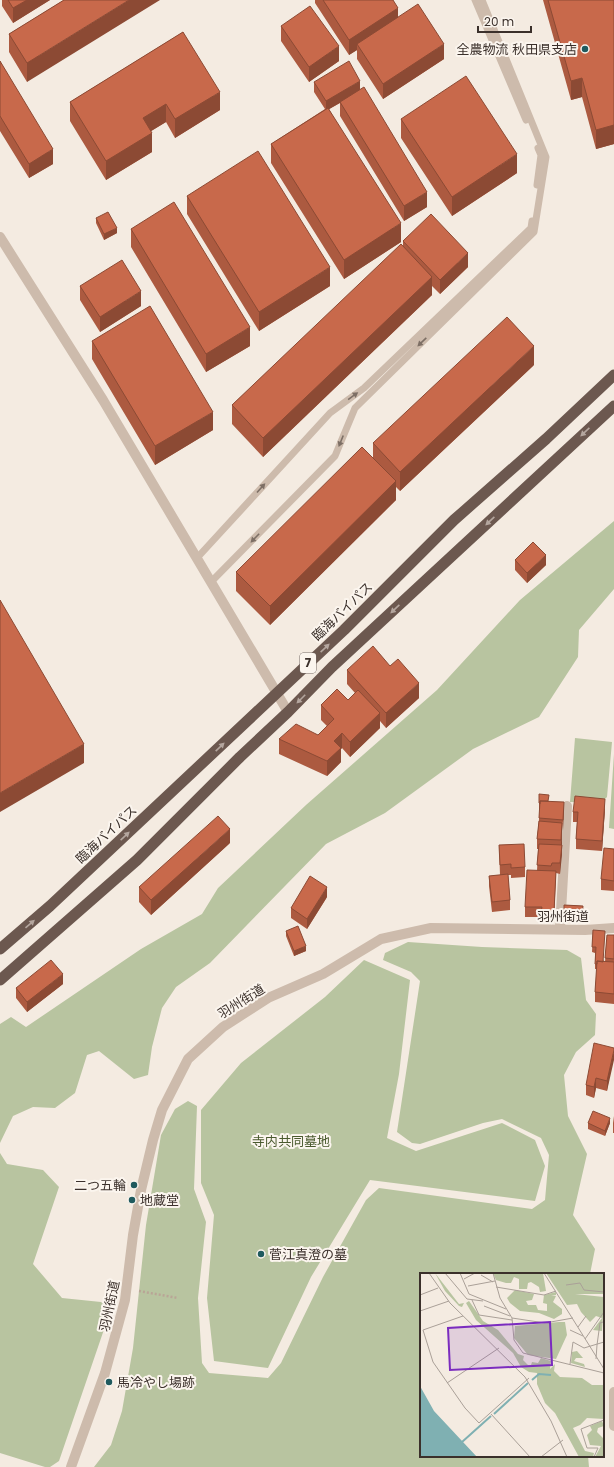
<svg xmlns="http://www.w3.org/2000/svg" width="614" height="1467" font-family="Poppins,'Noto Sans JP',sans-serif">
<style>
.green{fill:#b8c4a0}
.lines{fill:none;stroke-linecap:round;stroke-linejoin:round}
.path{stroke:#b9a596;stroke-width:2.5;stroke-dasharray:2 2;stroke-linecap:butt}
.service{stroke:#cdbbac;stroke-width:7}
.minor{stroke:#cdbbac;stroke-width:10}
.trunk{stroke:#6c584f;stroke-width:11}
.wall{fill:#ac5a40}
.shaded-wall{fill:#8c4a34}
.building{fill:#c8694b;stroke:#8c4a34}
.oneway{fill:#7d6f65}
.oneway2{fill:#b4a69e}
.poi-dot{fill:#1f5a5e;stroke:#fbf5ee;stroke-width:1.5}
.labels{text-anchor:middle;stroke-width:4;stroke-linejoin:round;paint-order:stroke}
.shield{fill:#fbf5ee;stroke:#756b66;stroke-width:1}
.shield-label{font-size:12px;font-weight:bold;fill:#3b302b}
.poi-label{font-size:13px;fill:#3b302b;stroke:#fbf5ee;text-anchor:start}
.street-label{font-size:13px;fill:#3b302b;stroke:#fbf5ee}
.park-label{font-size:13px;fill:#4a5a2e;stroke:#fbf5ee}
.inset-river{fill:none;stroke:#7fb0b2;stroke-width:2}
.inset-road{fill:none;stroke:#aaa098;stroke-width:1}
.view{fill:#7b2cbf;fill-opacity:0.15;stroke:#7b2cbf;stroke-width:2}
.inset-edge{fill:none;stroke:#3b302b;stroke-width:2}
</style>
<rect width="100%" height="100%" fill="#f4ebe1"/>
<path class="green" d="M614 521V589L579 630 578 657 539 717 473 749 385 813 326 844 210 963 176 987 162 1008 152 1047 148 1075 134 1079 99 1051 87 1055 75 1093 55 1108 33 1107 13 1116 0 1143V1024L11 1017 26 1027 141 949 202 914 218 888 306 805 437 690 520 600Z
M575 738 612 742 607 797 601 803 570 802Z
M614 754V829L609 828Z
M408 942 482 947 567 950 581 958 586 1000 596 1014 595 1035 576 1052 564 1075 568 1116 587 1154 573 1215 595 1249 590 1274H421V1456H588L589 1467H94L111 1445 122 1411 133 1348 146 1225 161 1135 175 1109 188 1101 197 1106 194 1189 206 1222 198 1298 202 1363 209 1373 268 1378 281 1363 323 1277 366 1200 379 1188 532 1209 545 1200 549 1155 541 1138 502 1119 483 1123 420 1144 412 1143 397 1132 420 981 411 972 383 960 385 953Z
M364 960 410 980 399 1074 387 1138 416 1151 502 1123 535 1140 545 1166 535 1201 370 1180 311 1277 268 1368 214 1361 207 1298 214 1215 201 1183V1110L241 1063 325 997Z
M0 1153 7 1164 43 1170 59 1187 33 1264 62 1298 101 1302 111 1309 59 1461 50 1467H45L0 1453Z"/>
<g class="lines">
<path class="path" d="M139 1291 178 1298"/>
<path class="service" d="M475 0 526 120
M537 185 541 155 538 148
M197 558 330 413 364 388 531 228 532 221
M211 582 335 456 355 408 534 232 546 157 482 0"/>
<path class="minor" d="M0 237 103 400 288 712
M560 929 567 806
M614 1392V1426
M71 1467 105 1373 125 1300 133 1235 141 1190 153 1140 162 1110 188 1059 223 1027 268 998 323 974 381 939 431 928 585 930 614 928"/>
<path class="trunk" d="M0 949 50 906 344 630 454 520 546 439 614 375
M0 980 137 860 240 757 288 712 332 667 614 406"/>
</g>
<path class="wall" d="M2 0H50L13 23 2 6Z
M64 0 27 82 9 52V34Z
M315 0H393L398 17 444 59 383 99 357 59V50L349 55 315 3Z
M543 0H614V144L596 149 582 97 571 100Z
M281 26 339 61 309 82 281 41Z
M183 32 220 110 175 138 166 122 151 131 152 152 106 180 70 121V102Z
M0 61 53 164 29 178 0 131Z
M314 82 360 89 427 207 404 221 340 116V103L329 109 401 242 344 279 271 163V144L325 109 314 92Z
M401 119 517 173 452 216 401 138Z
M187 196 330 286 259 331 187 214Z
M96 218 117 233 104 240 96 223Z
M131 229 250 346 206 372 131 247Z
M403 241 468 267 440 294 432 286V295L263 457 232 424V405L403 246Z
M80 286 141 306 100 332 80 300Z
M92 341 213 430 155 465 92 359Z
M534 365 400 491 396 487V500L270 625 236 591V572L373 458V443Z
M515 560 546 565 527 583 515 570Z
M347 670 419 698 386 728 380 721V728L350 757 342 748 341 749V762L327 776 279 754V739L318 735 327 726 321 720V705L348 700 355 693 347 684Z
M549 801 564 812 562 830 560 874 556 873 554 922H541V917H525V907L537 871 538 849H537V839L540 809H539V803Z
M605 809 602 851 576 849V839L577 822H573V812Z
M230 843 151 915 139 902V887Z
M499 845 525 867V877L511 878V875H508L510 900V910L492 912 489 886V876L500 875Z
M614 849V891L601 890V879Z
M327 897 307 929 291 918V908Z
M564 905 583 906 582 923 564 922Z
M593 930 604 962H605L607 935H614V1004L595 1002V992L597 969H595V953L592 952Z
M286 931 306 951 294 956 286 936Z
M63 984 27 1012 16 998V988Z
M614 1048 607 1091 596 1088 594 1098 586 1095V1085Z
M614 1116V1133H613V1123Z
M588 1123H610L605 1136 588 1129Z"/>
<path class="shaded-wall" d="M27 0H50L13 23V8Z
M129 0H160L27 82V63Z
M398 8V23L357 44V50L349 55V40Z
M444 44V59L383 99V84Z
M339 46V61L309 82V67Z
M582 78V97L571 100V81Z
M360 81V91L326 111V101Z
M220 92V110L175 138V119Z
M166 104V122L143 136V118Z
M614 125V144L596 149V130Z
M152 133V152L106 180V161Z
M53 149V164L29 178V164Z
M517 154V173L452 216V197Z
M427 192V207L404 221V206Z
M401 223V242L344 279V260Z
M117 228V233L104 240V234Z
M468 253V267L440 294V280Z
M330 267V286L259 331V312Z
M432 277V295L263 457V438Z
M141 291V306L100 332V317Z
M250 327V346L206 372V354Z
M534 346V365L400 491V472Z
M213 412V430L155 465V446Z
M396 481V500L270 625V606Z
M546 555V565L527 583V573Z
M419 683V698L386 728V713Z
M380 713V728L350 757V742Z
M342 733V748L341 749V762L327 776V761L334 741Z
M84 744V763L0 812V793Z
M605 799V809L602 851V841Z
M564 802V812L563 830V820Z
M562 823V855L560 874V863Z
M230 829V843L151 915V900Z
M327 887V897L307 929V919Z
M306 946V951L294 956V951Z
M63 974V984L27 1012V1002Z
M614 1050V1060L607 1091V1081Z
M596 1078V1088L594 1098V1087Z
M610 1118V1123L605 1136V1131Z"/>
<path class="building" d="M8 0H27L13 8Z
M64 0H129L27 63 9 34Z
M323 0H393L398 8 349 40Z
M548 0H614V125L596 130 582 78 571 81Z
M418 4 444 44 383 84 357 44Z
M310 6 339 46 309 67 281 26Z
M183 32 220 92 175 119 166 104 143 118 152 133 106 161 70 102Z
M0 61 53 149 29 164 0 116Z
M349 61 360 81 326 101 314 82Z
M466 76 517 154 452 197 401 119Z
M364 87 427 192 404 206 340 102Z
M328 108 401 223 344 260 271 144Z
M258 151 330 267 259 312 187 196Z
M174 202 250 327 206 354 131 229Z
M108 212 117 228 104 234 96 218Z
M431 214 468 253 440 280 403 241Z
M401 244 432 277 263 438 232 405Z
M122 260 141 291 100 317 80 286Z
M150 306 213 412 155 446 92 341Z
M507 317 534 346 400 472 373 443Z
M362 447 396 481 270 606 236 572Z
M533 542 546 555 527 573 515 560Z
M0 600 84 744 0 793Z
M373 646 390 666 398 659 419 683 386 713 347 670Z
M337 689 348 700 358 690 380 713 350 742 342 733 334 741 341 748 327 761 279 739 296 724 318 735 334 719 321 705Z
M539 794 549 795 548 801H540V804L539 803Z
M575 796 605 799 602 841 576 839 578 812H573Z
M540 801 564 802 563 820 539 818Z
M218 816 230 829 151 900 139 887Z
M539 821 562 823 561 840 537 839Z
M524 844 525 867 511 868V864L500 865 499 845Z
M539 844 562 845 560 863H552L551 866 537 865Z
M604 848 614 849V881L601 879Z
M527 870 556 871 554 912H541L542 907H525Z
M508 874 510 900 492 902 489 876Z
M310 876 327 887 307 919 291 908Z
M564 905 583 906 582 918 564 917Z
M298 926 306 946 294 951 286 931Z
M593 930 605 931 603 962 597 961V964H595L596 947H592Z
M607 935H614V959L605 958Z
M51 960 63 974 27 1002 16 988Z
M597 961 614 962V994L595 992Z
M594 1043 614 1048V1050L607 1081 596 1078 594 1087 586 1085Z
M593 1111 610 1118 605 1131 588 1123Z"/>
<defs><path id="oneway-solid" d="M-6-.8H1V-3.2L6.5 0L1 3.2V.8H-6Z"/></defs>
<g class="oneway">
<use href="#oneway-solid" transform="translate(422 342) rotate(136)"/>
<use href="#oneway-solid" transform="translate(353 396) rotate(-36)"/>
<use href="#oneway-solid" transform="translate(341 441) rotate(112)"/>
<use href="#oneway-solid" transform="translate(261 488) rotate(-48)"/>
<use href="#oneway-solid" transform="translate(255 538) rotate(134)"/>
</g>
<g class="oneway2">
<use href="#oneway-solid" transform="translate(585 432) rotate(137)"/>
<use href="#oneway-solid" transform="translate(490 521) rotate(137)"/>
<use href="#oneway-solid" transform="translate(395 609) rotate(137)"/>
<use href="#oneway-solid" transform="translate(325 648) rotate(-43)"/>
<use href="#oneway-solid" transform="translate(301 699) rotate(135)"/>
<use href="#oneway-solid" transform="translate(220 747) rotate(-44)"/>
<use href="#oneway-solid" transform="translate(125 836) rotate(-43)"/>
<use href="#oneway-solid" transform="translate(30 924) rotate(-41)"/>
</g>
<g class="poi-dot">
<circle cx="585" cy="49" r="4"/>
<circle cx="134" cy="1185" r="4"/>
<circle cx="132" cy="1200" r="4"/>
<circle cx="261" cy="1254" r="4"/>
<circle cx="109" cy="1382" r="4"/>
</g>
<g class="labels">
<rect class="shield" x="300" y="653" width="16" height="20" rx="3"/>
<g class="shield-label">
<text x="308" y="667">7</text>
</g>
<g class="poi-label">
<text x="577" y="54" text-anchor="end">全農物流 秋田県支店</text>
<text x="126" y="1190" text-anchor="end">二つ五輪</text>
<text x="140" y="1205">地蔵堂</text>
<text x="269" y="1259">菅江真澄の墓</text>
<text x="117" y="1387">馬冷やし場跡</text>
</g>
<g class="street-label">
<text transform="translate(342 611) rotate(-44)" y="5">臨海バイパス</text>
<text transform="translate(106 834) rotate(-43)" y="5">臨海バイパス</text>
<text x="563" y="921">羽州街道</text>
<text transform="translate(241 1001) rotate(-32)" y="5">羽州街道</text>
<text transform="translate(109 1306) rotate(-78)" y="5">羽州街道</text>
</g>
<g class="park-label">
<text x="291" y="1146">寺内共同墓地</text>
</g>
</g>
<g transform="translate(420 1273)">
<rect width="184" height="184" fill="#f4ebe1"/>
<path d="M15 0 39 31 44 30 42 34 39 33 25 18ZM73 0H123L126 18 120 19 119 14 111 9 108 10 107 16H99V6L94 4 91 10H86L76 7ZM126 0H184V21H155L184 24 182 58 173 57 182 45 176 43 170 49 161 39 157 31 147 32ZM95 17 114 21 112 27 106 28 108 32H116L118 37 127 38V31L123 30 124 22 136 19V22L131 23H136L133 29 142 36V41L134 46 119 40 100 38 90 30 87 25ZM49 28 63 48 78 57 98 81 104 83 103 87 108 92H111L112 89 118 90 121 85 131 88 130 96 135 91 134 98 140 104 162 105 172 112H184V146L167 145 160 152 153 155 165 178 174 180 173 184H159L135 140 125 130 117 111V100L109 99 101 94 93 80 56 47 46 30ZM139 49H145L147 62 136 86 108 82 94 65 95 53ZM157 78 163 85H156L154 88 164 91 165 94 151 90 152 79ZM182 148 184 153 178 155 177 159 184 166V184H175L181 173 170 172 167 162 172 157 170 153Z" fill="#b8c4a0"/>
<path d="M0 113 14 138 57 184H0Z" fill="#7fb0b2"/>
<path class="inset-river" d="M112 107 119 101 131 102M74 141 108 110M42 169 71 143"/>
<path class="inset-road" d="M9 0 30 30 105 104 131 148 147 184M25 0 47 26 63 28M40 0 49 21 86 36M73 0 80 25 92 45 94 67 103 80 184 100M124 0 184 96M61 2 73 9M44 6 55 0M146 12 160 10 164 17 184 19M48 13 75 8M76 14 124 22 136 18M0 22 18 15M52 27 59 42 92 47M64 33 90 43M0 38 29 28M43 43 3 57 13 89 45 135 59 150 109 105M92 45 125 50 153 45M158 54 166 43M150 57 163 63M165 66 184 39M177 72 180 50 183 49M176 86 177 72M150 91 153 69 164 75 184 69M27 110 79 75M71 141 110 184M121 184 143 167M174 184 178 175H167L161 156 184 147"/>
<path class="view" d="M130 49 132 92 30 97 28 55Z"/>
<rect width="184" height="184" class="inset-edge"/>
</g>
<path d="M478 26v6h53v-6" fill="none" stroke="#3b302b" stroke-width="2"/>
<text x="484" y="26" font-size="12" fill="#3b302b" stroke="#fbf5ee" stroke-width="3" paint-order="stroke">20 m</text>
</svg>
